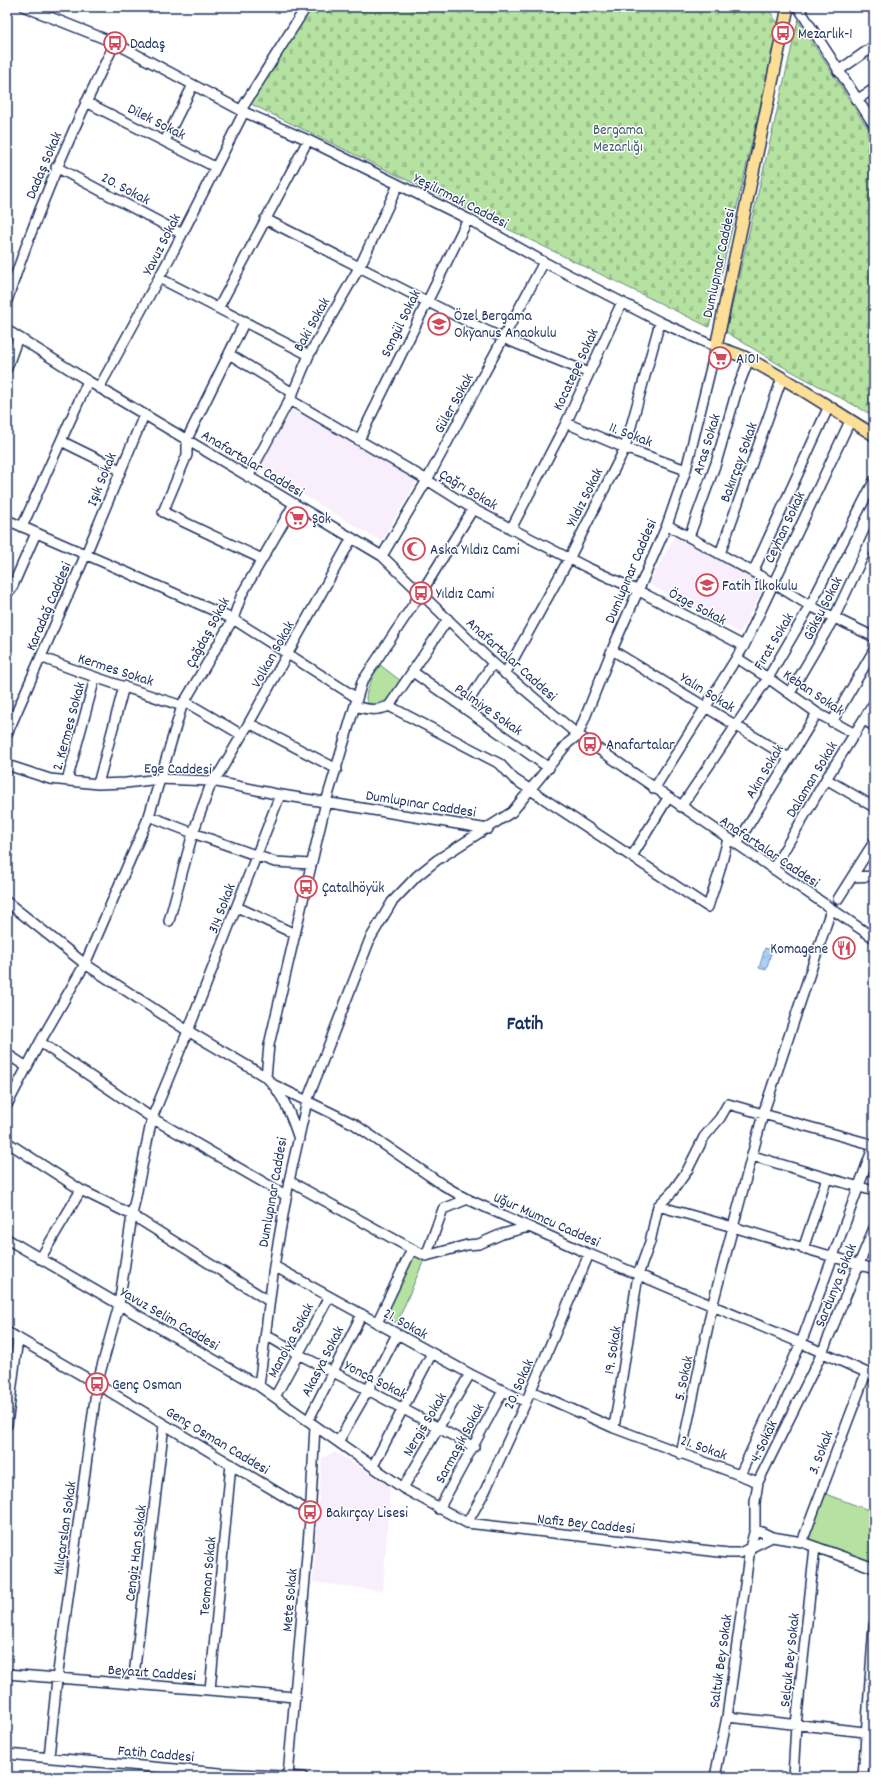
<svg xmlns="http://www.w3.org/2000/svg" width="881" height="1784" font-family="Dekko,sans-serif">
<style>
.built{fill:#f9eefc}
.cemetery{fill:url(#cemetery-stones);stroke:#688880}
.park{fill:#b5e2a1;stroke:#688880}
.water{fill:url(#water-waves);stroke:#7290b9}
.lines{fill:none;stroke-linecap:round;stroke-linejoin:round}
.minor-casing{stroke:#1b2f5e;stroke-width:12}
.major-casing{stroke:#1b2f5e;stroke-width:14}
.minor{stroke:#fff;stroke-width:9}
.major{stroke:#fcde96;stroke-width:11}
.labels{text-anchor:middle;stroke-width:3;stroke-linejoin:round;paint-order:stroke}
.poi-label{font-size:15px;fill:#1b2f5e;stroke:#fff;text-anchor:start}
.street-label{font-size:15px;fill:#1b2f5e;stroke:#fff}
.park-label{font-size:15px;fill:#425c6f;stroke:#fff}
.district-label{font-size:19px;font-weight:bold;fill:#1b2f5e;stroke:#fff}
</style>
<defs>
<pattern id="cemetery-stones" width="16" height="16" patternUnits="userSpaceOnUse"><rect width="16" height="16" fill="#b5e2a1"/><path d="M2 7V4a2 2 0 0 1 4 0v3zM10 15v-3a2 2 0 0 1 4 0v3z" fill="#9bc28d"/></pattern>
<pattern id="water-waves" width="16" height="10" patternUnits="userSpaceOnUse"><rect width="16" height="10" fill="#acd1f5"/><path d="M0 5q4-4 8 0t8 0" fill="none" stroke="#93b4d4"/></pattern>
</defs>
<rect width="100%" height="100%" fill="#fff"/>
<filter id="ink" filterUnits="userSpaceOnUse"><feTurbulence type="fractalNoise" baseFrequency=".025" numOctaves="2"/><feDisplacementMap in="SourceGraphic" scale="8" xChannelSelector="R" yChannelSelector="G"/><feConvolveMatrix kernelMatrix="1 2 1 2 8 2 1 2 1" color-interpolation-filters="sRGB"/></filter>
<g filter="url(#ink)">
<path class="built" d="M293 408 417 481 381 541 258 468Z
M674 537 765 585 740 633 649 584Z
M335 1452 390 1487 383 1591 313 1582 322 1458Z"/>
<path class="cemetery" d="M311 7H767L779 25 709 327 251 104Z
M798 20 874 138V416L780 365 726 332Z"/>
<path class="park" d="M380 665 401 681 383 705 371 706C368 703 366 701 366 698 366 690 375 670 380 665Z
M412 1254 424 1260 397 1323 384 1317Z
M820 1492 874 1512V1568L802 1542Z"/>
<path class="water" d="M765 948 772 950 766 970 759 968Z"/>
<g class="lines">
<g class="minor-casing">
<path id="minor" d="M25 7 115 43 244 112 308 140 468 219 544 262 660 322 716 347 686 470 667 525 612 650 578 735 568 743 512 812 437 860 417 876 392 902 370 939 307 1101 289 1181 274 1266 259 1386
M798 7 874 125
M838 71 874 46
M856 100 874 89
M86 102 215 167
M241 110 306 7
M165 141 193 85
M56 167 182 234
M265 219C336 254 405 292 477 326 513 344 552 357 589 373
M159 278 309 355
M7 301C36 212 73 127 115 43
M219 307 308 140
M245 321 187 439V455L163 512 262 559
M7 330 88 381 382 556 493 663 578 735 874 938
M229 354 293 393
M7 368 18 337
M99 388 174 250 244 112
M290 400 427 480 473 509 586 567 639 591 744 646
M566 423 625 448 686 470
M359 440 468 219
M61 441 120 470
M248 477 293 393 309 355 360 266 398 185
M7 520 233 619 357 698
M667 525 773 583 810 606 874 637
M22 527 88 381
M511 529 566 423 622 302
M689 537 716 463 737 390 749 359
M720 554 782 378
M382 556 427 480 544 262
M753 572 829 406
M11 590 36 533
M612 650 789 758
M41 657C87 676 135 690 182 706
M737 658 768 678 817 713 855 734
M413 672 549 768
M505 674 569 559 625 448 660 322
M790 693 834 618 874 533
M184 701 242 735
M355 706C368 710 377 711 389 706L448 619
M389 706 500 764 514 779 708 907 719 873 728 839
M464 708 493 663
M864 720 874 726
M832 722 874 650
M249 723 337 769
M7 734 86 554 144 415
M7 765 50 779 98 784 126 783 159 779 212 781 276 794 488 829
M826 779 874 807
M67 781 95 678
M98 784 124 686
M654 789 744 646 850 421
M681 807 768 678 810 606 874 481
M149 816 193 833 275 862 311 864
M737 844 817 713
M632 856 668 798
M773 869 826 779 874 703
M852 877 874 876
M838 899 874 842
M7 902 85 964 188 1031 266 1077
M237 907 295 934
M169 921 193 833 212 781 220 772 249 723 352 538
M40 1042 85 964 149 816 182 706 233 619 242 594 294 504
M7 1054 27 1067 7 1105
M27 1067 40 1042 152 1118 287 1196
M274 1085 354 1124 443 1185 465 1198 589 1254 801 1343 874 1376
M299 1139C292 1118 283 1093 266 1077L269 1045 326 802 362 682 421 593 473 509
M7 1142 81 1190 132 1215 269 1301
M753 1156 827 1178
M289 1181 412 1249 377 1323
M658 1206 672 1192 687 1171 704 1137 720 1118 728 1104 763 1114 831 910
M7 1239 259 1386 403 1488 467 1523 728 1553H740L772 1537 802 1542 874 1568
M412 1249 426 1256 443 1209 468 1199
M803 1249 827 1178 874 1191
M426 1256 467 1245 479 1244 502 1234 529 1227
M40 1259 81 1190
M274 1266 470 1374 526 1402
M7 1332 97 1384 310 1512
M266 1335 298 1354 368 1390 474 1447
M531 1391 614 1428 758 1482
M275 1397 329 1297
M308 1421 362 1314
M7 1425 18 1338
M614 1428 638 1275 650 1242 658 1206 733 1227 763 1114 874 1145
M338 1442 368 1390 397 1334
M681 1454 712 1307 733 1227 874 1269
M373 1466 432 1353
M740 1475 801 1343 874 1145
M403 1488 470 1374
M439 1509 503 1391
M467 1523 485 1491 526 1402 589 1254
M755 1529 772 1537
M802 1542 866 1373
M7 1674 295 1697
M133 1684 164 1425
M210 1690 231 1464
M727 1717 874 1733
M7 1754 220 1773 303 1777
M49 1757 57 1679 97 1384 119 1305 132 1215 152 1118 188 1031 280 795
M288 1776 310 1520 315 1426
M715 1777 727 1717 750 1548 755 1529V1502L758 1482 822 1353 874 1228
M793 1777 796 1725 815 1547
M863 1777 874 1625"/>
</g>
<g class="major-casing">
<path id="major" d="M788 7 716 347C727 351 739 354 750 360 793 382 833 410 874 435"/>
</g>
<use href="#minor" class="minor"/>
<use href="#major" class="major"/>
</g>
</g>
<defs>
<g id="bus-ring" transform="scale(1.15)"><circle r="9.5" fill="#fff" stroke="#d1495b" stroke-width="1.5"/><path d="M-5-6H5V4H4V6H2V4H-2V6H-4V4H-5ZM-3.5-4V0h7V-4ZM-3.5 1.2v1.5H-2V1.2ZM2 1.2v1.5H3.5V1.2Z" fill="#d1495b"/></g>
<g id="school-ring" transform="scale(1.15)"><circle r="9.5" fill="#fff" stroke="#d1495b" stroke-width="1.5"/><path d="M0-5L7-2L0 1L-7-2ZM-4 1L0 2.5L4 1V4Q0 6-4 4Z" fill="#d1495b"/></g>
<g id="supermarket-ring" transform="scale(1.15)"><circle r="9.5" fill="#fff" stroke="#d1495b" stroke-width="1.5"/><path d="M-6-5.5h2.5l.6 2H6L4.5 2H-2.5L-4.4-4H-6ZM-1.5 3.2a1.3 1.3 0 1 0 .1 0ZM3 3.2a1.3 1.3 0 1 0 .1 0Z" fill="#d1495b"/></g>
<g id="mosque-ring" transform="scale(1.15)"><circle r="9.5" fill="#fff" stroke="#d1495b" stroke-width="1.5"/><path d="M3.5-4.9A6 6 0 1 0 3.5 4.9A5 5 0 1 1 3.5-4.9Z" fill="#d1495b"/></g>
<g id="restaurant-ring" transform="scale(1.15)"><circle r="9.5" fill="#fff" stroke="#d1495b" stroke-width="1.5"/><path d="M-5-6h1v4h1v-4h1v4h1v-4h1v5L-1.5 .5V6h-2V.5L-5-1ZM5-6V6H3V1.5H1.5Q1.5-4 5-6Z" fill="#d1495b"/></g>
</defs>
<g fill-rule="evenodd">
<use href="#bus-ring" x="783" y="33"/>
<use href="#bus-ring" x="115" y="43"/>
<use href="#school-ring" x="439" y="324"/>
<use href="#supermarket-ring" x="720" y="358"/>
<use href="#supermarket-ring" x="297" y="518"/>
<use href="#mosque-ring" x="414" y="549"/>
<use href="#school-ring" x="707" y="585"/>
<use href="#bus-ring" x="421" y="593"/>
<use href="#bus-ring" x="590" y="744"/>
<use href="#bus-ring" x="306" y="887"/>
<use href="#restaurant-ring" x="844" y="948"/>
<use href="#bus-ring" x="97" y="1384"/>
<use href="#bus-ring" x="310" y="1512"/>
</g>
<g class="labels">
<g class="poi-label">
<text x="798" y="38">Mezarlık-1</text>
<text x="130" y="48">Dadaş</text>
<text x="454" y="320">Özel Bergama<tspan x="454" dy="17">Okyanus Anaokulu</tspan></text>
<text x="736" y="363">A101</text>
<text x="312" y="523">Şok</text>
<text x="430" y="554">Aska Yıldız Cami</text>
<text x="722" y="590">Fatih İlkokulu</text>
<text x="436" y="598">Yıldız Cami</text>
<text x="606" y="749">Anafartalar</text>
<text x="322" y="892">Çatalhöyük</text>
<text x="828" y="953" text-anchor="end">Komagene</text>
<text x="112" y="1389">Genç Osman</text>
<text x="326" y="1517">Bakırçay Lisesi</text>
</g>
<g class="street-label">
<text transform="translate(157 121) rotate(27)" y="5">Dilek Sokak</text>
<text transform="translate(43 165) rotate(-67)" y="5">Dadaş Sokak</text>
<text transform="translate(126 188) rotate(28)" y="5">20. Sokak</text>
<text transform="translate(461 200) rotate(27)" y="5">Yeşilırmak Caddesi</text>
<text transform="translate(161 244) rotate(-63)" y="5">Yavuz Sokak</text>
<text transform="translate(718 263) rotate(-78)" y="5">Dumlupınar Caddesi</text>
<text transform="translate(400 323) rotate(-64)" y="5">Songül Sokak</text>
<text transform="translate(311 324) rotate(-61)" y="5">Baki Sokak</text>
<text transform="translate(575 369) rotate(-65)" y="5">Kocatepe Sokak</text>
<text transform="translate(453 403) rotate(-61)" y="5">Güler Sokak</text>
<text transform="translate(631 434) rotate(21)" y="5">11. Sokak</text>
<text transform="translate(706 444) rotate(-73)" y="5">Aras Sokak</text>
<text transform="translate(738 462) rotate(-70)" y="5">Bakırçay Sokak</text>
<text transform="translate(253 463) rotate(31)" y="5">Anafartalar Caddesi</text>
<text transform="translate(101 479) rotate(-68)" y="5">Işık Sokak</text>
<text transform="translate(469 489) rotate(31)" y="5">Çağrı Sokak</text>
<text transform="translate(584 497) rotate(-63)" y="5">Yıldız Sokak</text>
<text transform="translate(784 527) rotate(-65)" y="5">Ceyhan Sokak</text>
<text transform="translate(630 571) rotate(-67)" y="5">Dumlupınar Caddesi</text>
<text transform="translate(48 606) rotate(-67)" y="5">Karadağ Caddesi</text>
<text transform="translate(698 606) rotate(28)" y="5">Özge Sokak</text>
<text transform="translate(822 608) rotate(-63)" y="5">Göksu Sokak</text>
<text transform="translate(207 632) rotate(-62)" y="5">Çağdaş Sokak</text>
<text transform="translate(773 641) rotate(-59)" y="5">Fırat Sokak</text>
<text transform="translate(272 654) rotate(-61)" y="5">Volkan Sokak</text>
<text transform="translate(512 659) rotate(42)" y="5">Anafartalar Caddesi</text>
<text transform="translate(116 669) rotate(18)" y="5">Kermes Sokak</text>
<text transform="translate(708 692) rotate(32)" y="5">Yalın Sokak</text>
<text transform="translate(814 692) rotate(34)" y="5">Keban Sokak</text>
<text transform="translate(489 709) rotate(35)" y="5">Palmiye Sokak</text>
<text transform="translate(68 726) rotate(-75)" y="5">2. Kermes Sokak</text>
<text transform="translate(178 768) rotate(1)" y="5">Ege Caddesi</text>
<text transform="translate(764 771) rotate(-59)" y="5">Akın Sokak</text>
<text transform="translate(811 779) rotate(-59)" y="5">Dalaman Sokak</text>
<text transform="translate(421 803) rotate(9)" y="5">Dumlupınar Caddesi</text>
<text transform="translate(770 851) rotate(34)" y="5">Anafartalar Caddesi</text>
<text transform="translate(221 908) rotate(-69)" y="5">314 Sokak</text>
<text transform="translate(272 1192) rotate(-80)" y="5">Dumlupınar Caddesi</text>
<text transform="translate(547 1219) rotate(24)" y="5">Uğur Mumcu Caddesi</text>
<text transform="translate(835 1285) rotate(-68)" y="5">Sardunya Sokak</text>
<text transform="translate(170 1318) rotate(30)" y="5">Yavuz Selim Caddesi</text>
<text transform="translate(406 1323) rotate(29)" y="5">21. Sokak</text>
<text transform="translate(290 1340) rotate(-62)" y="5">Manolya Sokak</text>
<text transform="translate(612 1350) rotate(-81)" y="5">19. Sokak</text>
<text transform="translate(322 1361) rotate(-63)" y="5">Akasya Sokak</text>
<text transform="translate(683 1378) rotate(-78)" y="5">5. Sokak</text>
<text transform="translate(376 1379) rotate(27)" y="5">Yonca Sokak</text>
<text transform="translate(518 1384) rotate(-66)" y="5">20. Sokak</text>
<text transform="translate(424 1424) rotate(-59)" y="5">Nergis Sokak</text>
<text transform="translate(218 1440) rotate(31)" y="5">Genç Osman Caddesi</text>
<text transform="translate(763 1441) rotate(-64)" y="5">4. Sokak</text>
<text transform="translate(459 1443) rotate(-62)" y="5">Sarmaşık Sokak</text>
<text transform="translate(704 1447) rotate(20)" y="5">21. Sokak</text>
<text transform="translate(820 1452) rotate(-69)" y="5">3. Sokak</text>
<text transform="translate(586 1523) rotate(6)" y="5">Nafiz Bey Caddesi</text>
<text transform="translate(64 1528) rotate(-82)" y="5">Kılıçarslan Sokak</text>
<text transform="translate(135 1553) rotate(-83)" y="5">Cengiz Han Sokak</text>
<text transform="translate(207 1576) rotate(-85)" y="5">Teoman Sokak</text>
<text transform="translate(289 1600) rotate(-85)" y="5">Mete Sokak</text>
<text transform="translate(789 1660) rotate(-84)" y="5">Selçuk Bey Sokak</text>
<text transform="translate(720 1661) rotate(-82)" y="5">Saltuk Bey Sokak</text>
<text transform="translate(152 1672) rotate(4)" y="5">Beyazıt Caddesi</text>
<text transform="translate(156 1753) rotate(5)" y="5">Fatih Caddesi</text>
</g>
<g class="park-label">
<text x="618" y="134">Bergama<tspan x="618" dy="17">Mezarlığı</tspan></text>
</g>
<g class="district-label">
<text x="525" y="1029">Fatih</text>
</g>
</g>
<rect width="881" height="1784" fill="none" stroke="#fff" stroke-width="24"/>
<rect x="12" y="12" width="857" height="1760" fill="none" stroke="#1b2f5e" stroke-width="1.5" filter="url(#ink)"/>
</svg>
